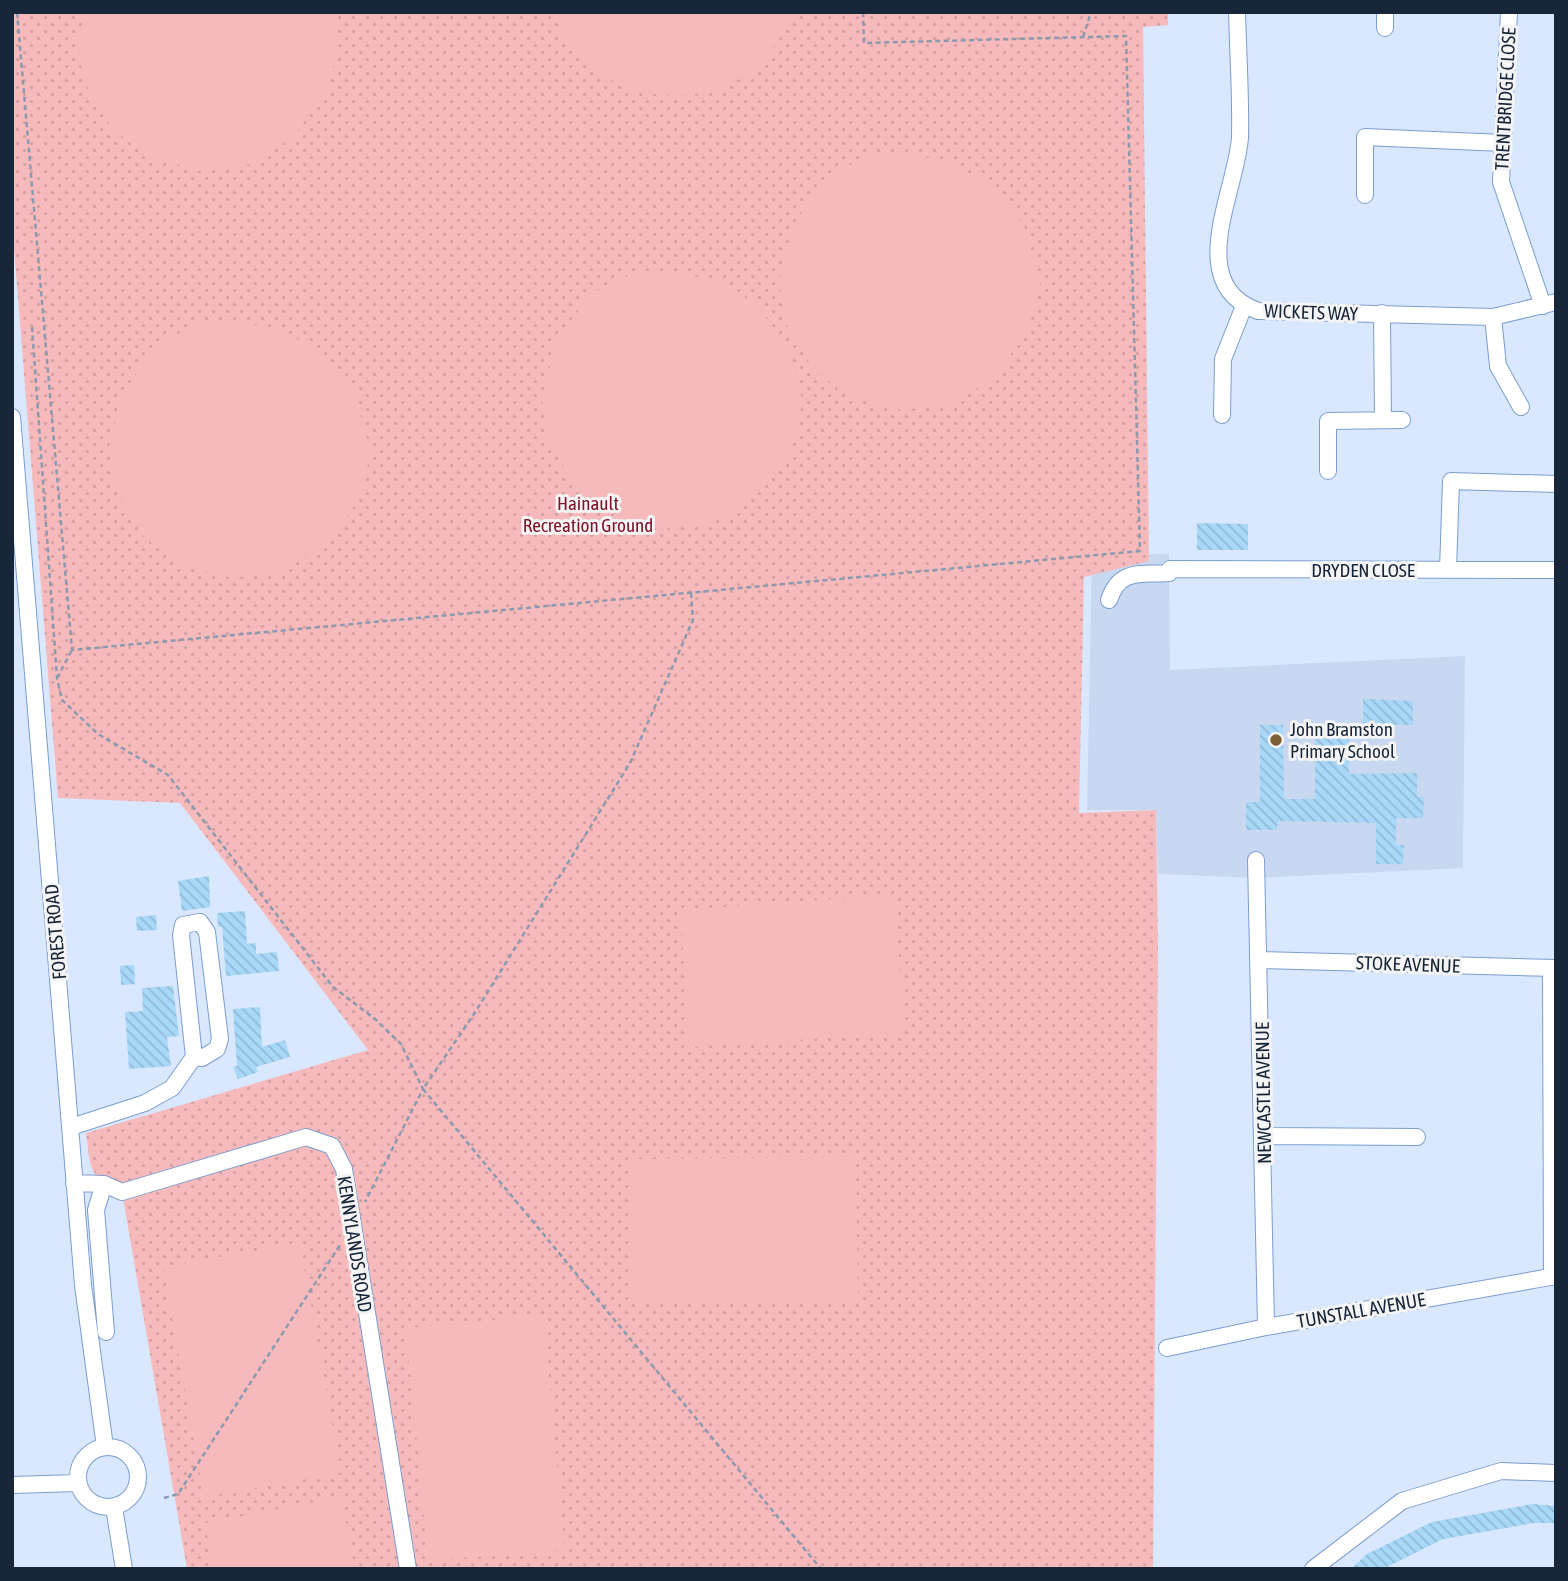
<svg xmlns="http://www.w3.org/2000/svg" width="1568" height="1581" font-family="'Asap Condensed',sans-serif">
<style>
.built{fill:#c7d8f0}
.park{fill:url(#park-dots)}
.garden{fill:#f7babc}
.building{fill:url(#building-back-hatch)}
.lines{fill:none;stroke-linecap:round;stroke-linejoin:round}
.minor-casing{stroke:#7b9ed0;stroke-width:18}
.path{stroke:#8c9aaf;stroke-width:2.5;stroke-dasharray:5 3.5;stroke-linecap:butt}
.minor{stroke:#fff;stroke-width:16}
.poi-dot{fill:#7c5f33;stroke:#f4f4f4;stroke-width:2.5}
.labels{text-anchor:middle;stroke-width:6;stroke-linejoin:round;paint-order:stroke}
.street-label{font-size:19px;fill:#182639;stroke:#f4f4f4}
.park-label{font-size:19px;fill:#811329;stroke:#f4f4f4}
.poi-label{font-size:19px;fill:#182639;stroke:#f4f4f4;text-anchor:start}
</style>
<defs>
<pattern id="park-dots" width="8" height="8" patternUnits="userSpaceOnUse" patternTransform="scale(1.75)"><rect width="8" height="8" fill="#f7babc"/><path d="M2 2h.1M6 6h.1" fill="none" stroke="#d3a0a2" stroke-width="1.8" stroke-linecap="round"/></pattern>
<pattern id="building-back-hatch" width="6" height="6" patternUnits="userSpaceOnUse" patternTransform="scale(1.75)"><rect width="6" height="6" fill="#a8d8f8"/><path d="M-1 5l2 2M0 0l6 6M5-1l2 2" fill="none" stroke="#90b9d5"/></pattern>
</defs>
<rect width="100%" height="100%" fill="#d9e8fe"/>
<path class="built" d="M1169 554 1170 670 1465 656 1463 868 1257 878 1158 874 1156 810H1087L1092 555Z"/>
<path class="park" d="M12 12H1168V25L1143 27 1149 561 1084 577 1079 813 1156 810 1158 947 1153 1569H187L122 1192C87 1176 91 1169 86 1133L368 1050 180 803 58 798 12 223Z"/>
<path class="garden" d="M85 12H331L339 44 327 92 291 139 250 164 201 171 145 155 111 127 83 80 78 41Z
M552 12H795L793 19C782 34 771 53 757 66 708 111 621 103 577 54 567 43 560 25 552 12Z
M908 154 950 162 992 185 1025 228 1040 284 1028 332 992 379 951 404 902 410 846 395 812 367 784 320 779 281 792 227 827 176 869 156Z
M671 272 713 280 755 303 788 346 803 402 791 450 755 497 714 522 664 529 609 513 574 485 547 438 542 399 555 345 590 294 632 274Z
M238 322 280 330 322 353 355 396 371 452 359 500 322 547 281 572 232 578 176 563 142 535 114 488 109 448 122 395 157 344 199 324Z
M895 895 904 1033 689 1047 680 910Z
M856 1157 858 1300 631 1303 629 1159Z
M300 1243 341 1473 204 1497 163 1267Z
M543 1315 565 1551 428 1560 406 1328Z
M341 1497 355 1569H213L205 1523Z"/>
<path class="building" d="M1197 523 1248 524V550H1197Z
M1363 699 1413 701V725L1363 724Z
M1260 725H1283L1284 799H1315V730H1349V774L1417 773V797H1424L1423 818H1396V845H1404L1403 864H1376V823L1279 821 1276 830H1246V802H1260Z
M209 876 210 907 182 911 178 881Z
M245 911 247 944 256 943V954L277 952 279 971 226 976 222 927H218L217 913Z
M156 915 157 930 137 931 136 917Z
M134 965 135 984 121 985 120 966Z
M173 986 179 1036 167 1037 171 1066 129 1069 125 1012 143 1011 142 988Z
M260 1007 262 1047 285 1040 290 1057 256 1067 258 1072 238 1079 233 1067 237 1066 233 1009Z
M1533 1504 1556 1506V1523H1534L1443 1539 1383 1569H1351L1367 1554 1432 1522Z"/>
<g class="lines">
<g class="minor-casing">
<path id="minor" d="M1237 12C1238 54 1241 96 1240 137 1237 190 1183 284 1258 311L1493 317 1556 302
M1509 12 1501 182 1543 306
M1385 28V12
M1365 195V137L1503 143
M1382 313 1383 420
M1493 317 1498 366 1521 407
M1222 415 1223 359 1244 306
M12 417 83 1285 105 1447
M1328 471V421L1402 420
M1448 570 1451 481 1556 484
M1109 600C1120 568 1140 575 1169 573L1170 569 1556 570
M1256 860 1266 1327
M1260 960 1556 968
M1551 968 1552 1277
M71 1127 145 1103 172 1088 194 1057 181 935 183 925 200 922 207 932 220 1039 217 1049 202 1058 194 1057
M1264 1136 1417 1137
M74 1183 104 1184 122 1192 306 1137 332 1146 344 1169 408 1569
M104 1184 96 1210 106 1332
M1167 1348 1266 1327 1556 1276
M78 1477a30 30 0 1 1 60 0a30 30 0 1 1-60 0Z
M12 1485 78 1483
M114 1507 124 1569
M1313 1569 1402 1501 1501 1471 1556 1473"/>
</g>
<path class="path" d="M17 12 72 650 1140 551 1126 36 864 43 863 12
M1083 37 1091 12
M32 327 57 678 62 700 98 734 168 775 333 987 375 1019 401 1044 423 1089 365 1202
M691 593 693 620 630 763 474 1014 423 1089 821 1569
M57 678 72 650
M164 1498 178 1494 340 1245"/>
<use href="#minor" class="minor"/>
</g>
<circle class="poi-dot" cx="1276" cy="740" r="7"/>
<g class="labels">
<g class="street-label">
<text transform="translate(1505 99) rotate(-87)" y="7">TRENTBRIDGE CLOSE</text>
<text transform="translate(1311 312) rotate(2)" y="7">WICKETS WAY</text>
<text x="1363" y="577">DRYDEN CLOSE</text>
<text transform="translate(55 932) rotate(-95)" y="7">FOREST ROAD</text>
<text transform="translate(1408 964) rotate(2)" y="7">STOKE AVENUE</text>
<text transform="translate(1263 1093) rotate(-91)" y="7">NEWCASTLE AVENUE</text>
<text transform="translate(355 1244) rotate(81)" y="7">KENNYLANDS ROAD</text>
<text transform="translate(1361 1310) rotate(-10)" y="7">TUNSTALL AVENUE</text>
</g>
<g class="park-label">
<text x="588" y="510">Hainault<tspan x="588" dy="22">Recreation Ground</tspan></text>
</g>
<g class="poi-label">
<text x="1290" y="736">John Bramston<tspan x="1290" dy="22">Primary School</tspan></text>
</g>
</g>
<rect width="1568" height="1581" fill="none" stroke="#182639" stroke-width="28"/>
</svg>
